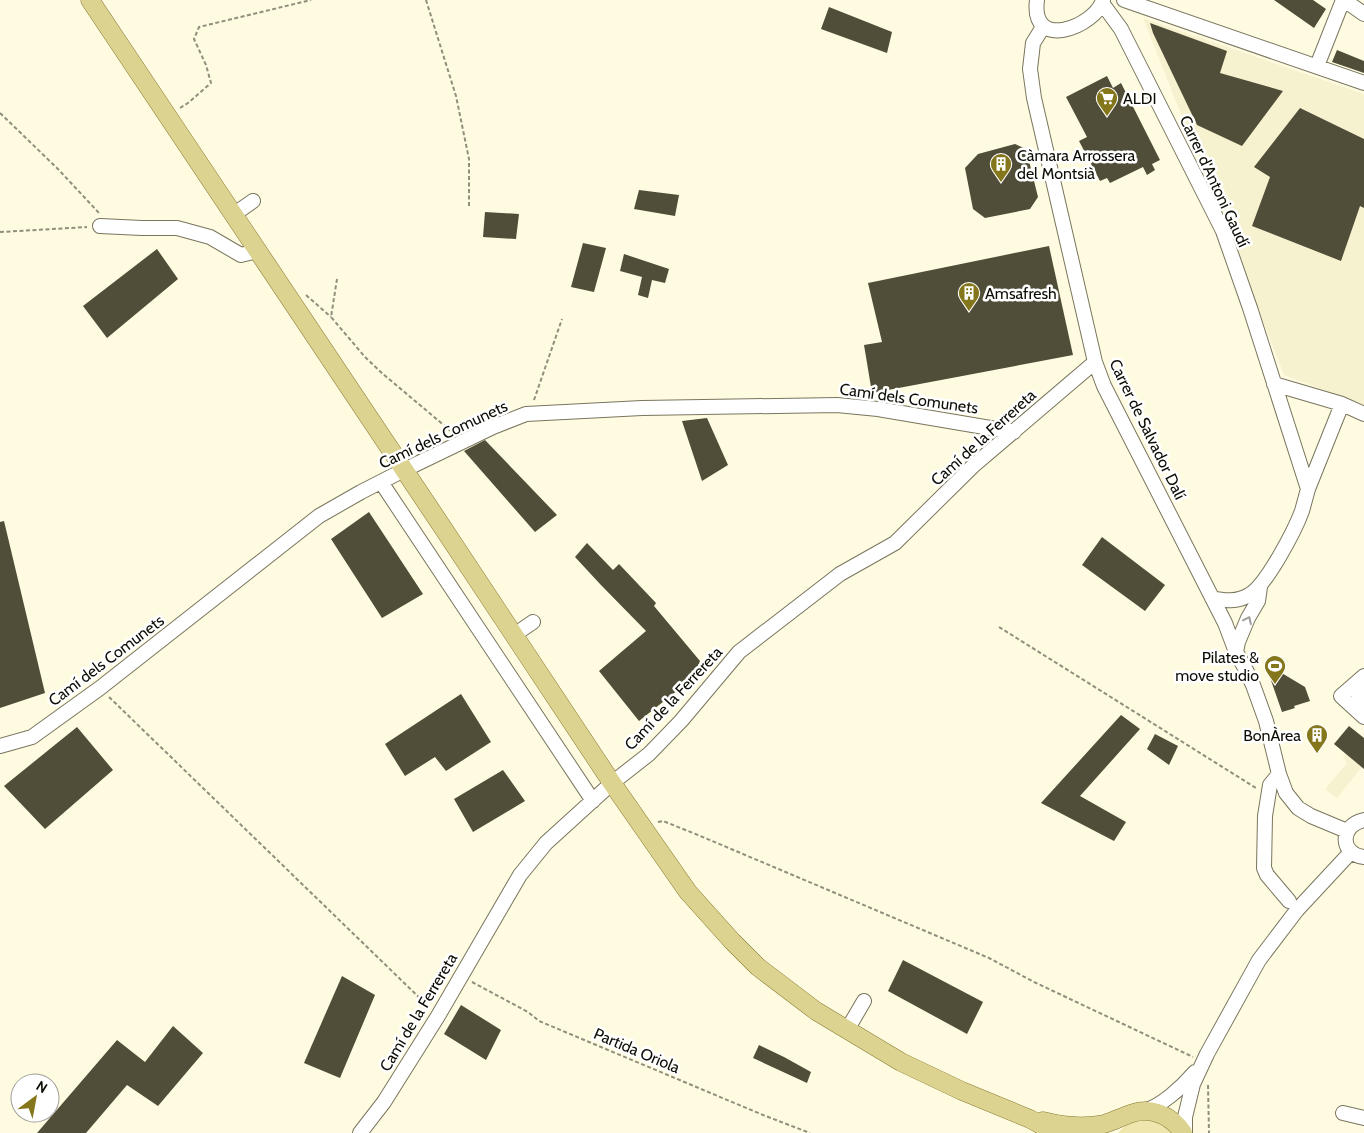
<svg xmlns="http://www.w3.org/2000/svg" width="1364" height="1133" font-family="Cabin,sans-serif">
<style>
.built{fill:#f6f2d0}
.green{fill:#efe6ad}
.building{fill:#504d38}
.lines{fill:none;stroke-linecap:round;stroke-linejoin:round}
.minor-casing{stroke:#79755e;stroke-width:16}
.major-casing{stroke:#867a31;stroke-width:19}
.path{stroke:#908e7c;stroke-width:2;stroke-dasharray:4 2.5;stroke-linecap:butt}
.minor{stroke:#fff;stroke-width:14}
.major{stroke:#ddd391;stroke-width:18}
.oneway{stroke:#9f9e9b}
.labels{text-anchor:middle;stroke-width:5;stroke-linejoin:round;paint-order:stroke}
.poi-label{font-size:16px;fill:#0e0d05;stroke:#fff;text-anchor:start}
.street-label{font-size:16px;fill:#0e0d05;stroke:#fff}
</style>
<rect width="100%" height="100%" fill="#fffbe1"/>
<path class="built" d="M1143 18 1364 94V405L1284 375Z
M1346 754 1362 767 1337 798 1325 789 1347 763 1343 758Z"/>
<path class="green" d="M1145 1120C1158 1122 1163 1124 1173 1133H1118C1125 1124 1134 1122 1145 1120Z"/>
<path class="building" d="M1274 0H1313L1326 9 1314 28Z
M829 7 892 32 887 53 821 29Z
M1150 23 1227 51 1220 73 1283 91 1242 146 1197 125 1153 33Z
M1337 50 1364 61V73L1332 62Z
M1107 76 1113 88 1121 83 1160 160 1152 164 1155 170 1147 175 1143 167 1110 183 1107 178 1100 181 1079 141 1087 137 1066 97Z
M1300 108 1364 139V208L1360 206 1341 261 1252 226 1270 177 1254 167Z
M1015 144 1026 149 1038 197 1030 209 985 218 973 209 965 168 978 154Z
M639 190 679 195 675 216 634 209Z
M485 212 519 214 516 239 483 237Z
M583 243 606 248 594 292 571 287Z
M1049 246 1073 355 872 393 864 345 882 342 868 283Z
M157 249 178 279 107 338 83 306Z
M624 254 669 269 665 283 652 280 648 298 638 295 642 277 620 271Z
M707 418 728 465 702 481 682 421Z
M485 440 557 515 535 532 464 451Z
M369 512 423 594 382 618 331 539Z
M4 521 45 693 0 708V522Z
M1102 537 1165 585 1145 611 1082 565Z
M587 543 613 570 619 564 656 603 654 606 700 661 693 678 639 721 599 671 646 631 600 584 575 557Z
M1265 663 1305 687 1310 701 1294 706 1295 708 1282 712Z
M461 694 491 742 446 771 435 757 405 776 385 744Z
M1121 715 1140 729 1080 796 1126 822 1114 841 1041 803Z
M1349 726 1364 738V769L1334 744Z
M77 727 113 770 45 829 4 786Z
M1155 734 1178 746 1169 765 1147 749Z
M503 770 525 801 473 832 454 799Z
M903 960 983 1002 967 1034 888 991Z
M342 976 375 995 340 1078 304 1063Z
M461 1005 501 1030 486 1060 444 1034Z
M173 1026 203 1053 158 1106 127 1085 86 1133H37L117 1040 145 1062Z
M759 1045 784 1057 811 1072 807 1083 753 1058Z"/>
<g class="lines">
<g class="minor-casing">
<path id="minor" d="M1037 0C1030 52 1095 27 1103 0
M1124 0 1364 83
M1344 0 1364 14
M1102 3 1121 29 1223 231 1250 308 1308 489C1306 496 1304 504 1302 511 1295 530 1266 586 1249 595 1237 602 1225 601 1212 598
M1043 27 1033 43 1030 69 1034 98 1095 362 1104 386 1225 623 1236 652 1245 668 1253 685 1266 721 1279 774 1286 793 1298 808 1311 816 1347 831
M1317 66 1343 0
M233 215 253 201
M100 226 142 228H177L210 237 241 255 257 251
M1274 384 1342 404 1364 414
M381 482 593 801
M1308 489 1342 404
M514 635 533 622
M1236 652 1238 642 1248 618 1258 601 1260 587
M1364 676 1341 696 1364 717
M1364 687 1358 699 1364 705
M0 746 32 737 100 688 319 516 361 492 404 470 493 427 526 414 642 408 837 405 878 409 1014 432
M1279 774 1270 785 1265 816 1264 868 1267 875 1289 901
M1364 820C1340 825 1339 854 1364 857
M847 1030 864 1001
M1142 1111C1160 1108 1183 1086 1195 1072
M1343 1113 1364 1118
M360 1133 384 1102 438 1016 520 875 546 843 612 783 649 754 681 721 739 652 840 574 895 543 973 466 1095 362
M1185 1133V1117L1193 1084 1207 1054 1259 960 1297 910 1351 852"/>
</g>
<g class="major-casing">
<path id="major" d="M90 0 441 525 612 783 688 892 732 941 758 967 816 1011 901 1062 962 1091 1030 1119 1056 1133
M1043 1121C1062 1126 1084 1128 1104 1124 1114 1121 1123 1116 1133 1113 1152 1107 1172 1116 1183 1133"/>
</g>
<path class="path" d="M426 0 456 96 469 159V208
M180 108 188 103 211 83 206 65 194 39 199 27 311 0
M0 113 58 169 99 213
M0 232 87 227
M337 279 331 317 365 357 383 374 452 432
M306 295 331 317
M534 400 562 319
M999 627 1256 788
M109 697 429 1007
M658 822 663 821 698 835 989 958 1034 982 1193 1057
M472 982 528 1012 539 1021 763 1115 810 1133
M1208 1085 1209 1133"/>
<use href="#minor" class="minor"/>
<use href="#major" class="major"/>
</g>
<defs><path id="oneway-chevron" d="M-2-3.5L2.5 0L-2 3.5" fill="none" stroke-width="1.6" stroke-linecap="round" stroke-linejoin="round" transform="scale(1.25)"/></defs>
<use class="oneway" href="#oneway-chevron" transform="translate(1248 620) rotate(-64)"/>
<defs>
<g id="supermarket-pin" transform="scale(1.125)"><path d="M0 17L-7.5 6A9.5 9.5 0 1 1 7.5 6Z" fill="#84761a" stroke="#fff"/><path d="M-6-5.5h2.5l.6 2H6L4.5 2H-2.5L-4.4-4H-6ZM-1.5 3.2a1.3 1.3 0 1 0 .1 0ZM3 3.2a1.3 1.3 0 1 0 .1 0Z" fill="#fff"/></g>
<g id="building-pin" transform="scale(1.125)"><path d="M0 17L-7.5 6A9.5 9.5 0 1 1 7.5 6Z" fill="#84761a" stroke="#fff"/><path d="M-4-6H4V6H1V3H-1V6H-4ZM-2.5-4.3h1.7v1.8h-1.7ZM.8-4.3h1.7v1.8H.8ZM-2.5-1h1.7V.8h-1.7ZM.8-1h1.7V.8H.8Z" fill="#fff"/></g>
<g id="stadium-pin" transform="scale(1.125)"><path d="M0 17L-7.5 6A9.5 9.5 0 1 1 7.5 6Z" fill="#84761a" stroke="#fff"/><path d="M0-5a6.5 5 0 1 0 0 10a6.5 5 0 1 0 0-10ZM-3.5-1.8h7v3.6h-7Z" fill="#fff"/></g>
</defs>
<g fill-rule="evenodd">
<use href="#supermarket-pin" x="1107" y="98"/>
<use href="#building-pin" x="1001" y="164"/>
<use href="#building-pin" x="969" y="293"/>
<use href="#stadium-pin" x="1275" y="666"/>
<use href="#building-pin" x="1317" y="735"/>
</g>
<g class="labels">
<g class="poi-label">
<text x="1123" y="104">ALDI</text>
<text x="1017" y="161">Càmara Arrossera<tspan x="1017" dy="18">del Montsià</tspan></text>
<text x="985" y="299">Amsafresh</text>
<text x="1259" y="663" text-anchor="end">Pilates &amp;<tspan x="1259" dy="18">move studio</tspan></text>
<text x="1301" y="741" text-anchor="end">BonÀrea</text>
</g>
<g class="street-label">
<text transform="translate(1215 181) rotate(65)" y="6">Carrer d'Antoni Gaudí</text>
<text transform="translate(909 398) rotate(8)" y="6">Camí dels Comunets</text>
<text transform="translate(1148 429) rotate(64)" y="6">Carrer de Salvador Dalí</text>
<text transform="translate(443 434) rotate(-25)" y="6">Camí dels Comunets</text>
<text transform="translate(983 437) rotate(-42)" y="6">Camí de la Ferrereta</text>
<text transform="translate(106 660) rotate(-37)" y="6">Camí dels Comunets</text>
<text transform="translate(673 698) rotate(-47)" y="6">Camí de la Ferrereta</text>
<text transform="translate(418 1012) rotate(-59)" y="6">Camí de la Ferrereta</text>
<text transform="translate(637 1050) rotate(23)" y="6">Partida Oriola</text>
</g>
</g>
<g transform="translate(35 1098) rotate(32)"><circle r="24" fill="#ffffff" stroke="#9f9e9b"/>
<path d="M0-4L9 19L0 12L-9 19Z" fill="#84761a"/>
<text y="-8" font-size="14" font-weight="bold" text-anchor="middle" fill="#0e0d05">N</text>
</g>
</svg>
